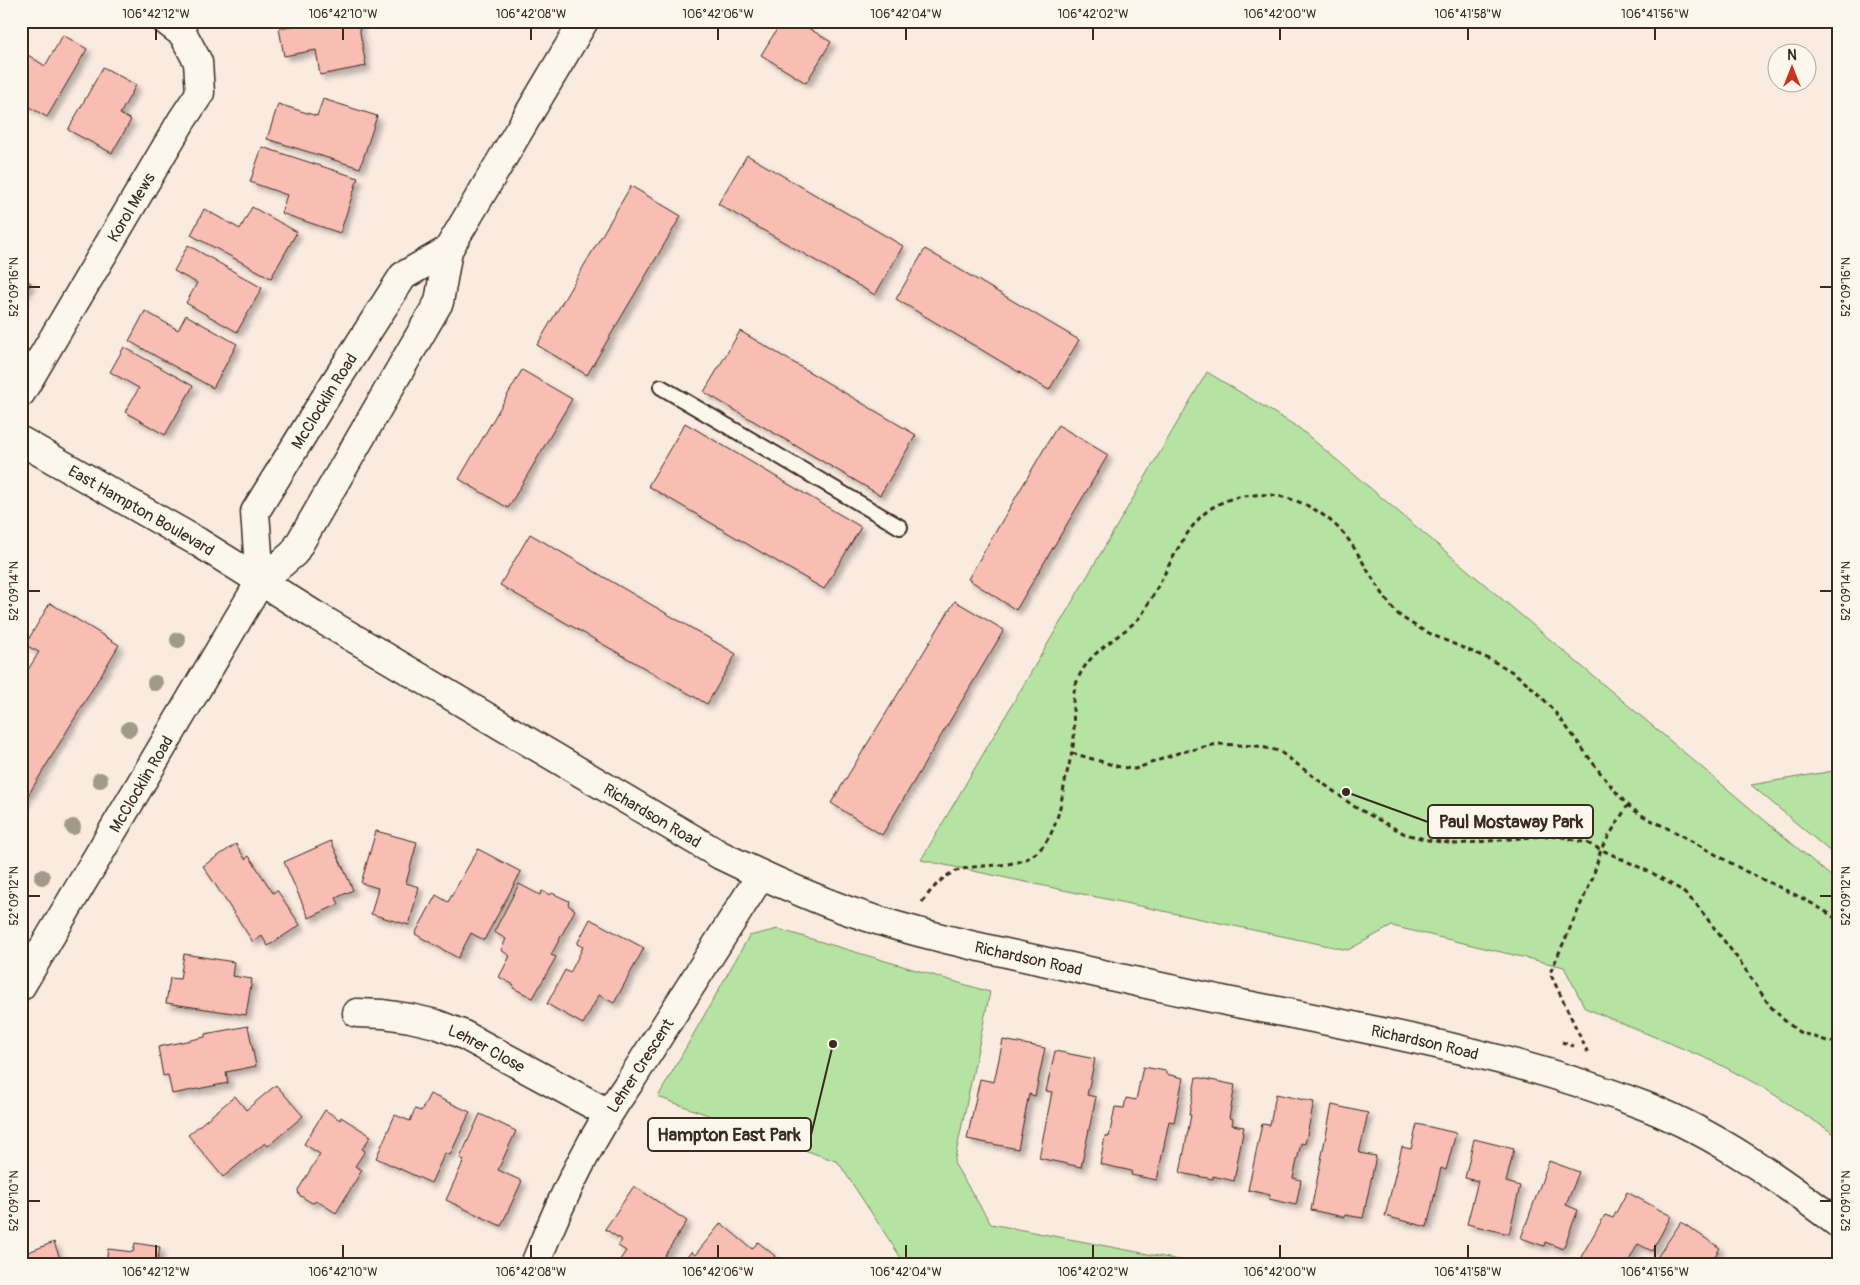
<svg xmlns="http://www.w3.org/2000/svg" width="1860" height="1285" font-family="Pangolin,sans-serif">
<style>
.green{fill:#b5e3a1;stroke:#788660}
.building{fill:#f8bdb3;stroke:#3b2a1e;filter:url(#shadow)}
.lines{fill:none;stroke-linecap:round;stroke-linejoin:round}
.service-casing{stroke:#3b2a1e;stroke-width:18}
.minor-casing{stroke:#3b2a1e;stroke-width:31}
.tertiary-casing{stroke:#3b2a1e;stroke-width:31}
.path{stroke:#3b2a1e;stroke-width:3;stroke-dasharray:5 4;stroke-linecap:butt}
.service{stroke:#fbf7ec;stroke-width:14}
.minor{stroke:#fbf7ec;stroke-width:28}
.tertiary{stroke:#fbf7ec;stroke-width:28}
.tree{fill:#a29a88}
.ticks{fill:none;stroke:#3b2a1e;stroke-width:2}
.labels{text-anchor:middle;stroke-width:4.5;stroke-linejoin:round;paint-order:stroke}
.street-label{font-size:16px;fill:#3b2a1e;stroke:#fbf7ec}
.leader{fill:none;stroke:#3b2a1e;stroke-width:2}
.callout-dot{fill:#3b2a1e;stroke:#fbf7ec;stroke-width:2}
.callout{fill:#fbf7ec;stroke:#3b2a1e;stroke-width:2}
.callout-label{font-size:18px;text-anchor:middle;font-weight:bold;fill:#3b2a1e}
.neatline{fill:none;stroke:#3b2a1e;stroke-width:2}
.ticks-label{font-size:12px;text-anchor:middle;fill:#3b2a1e}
</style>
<defs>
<filter id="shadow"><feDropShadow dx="4.5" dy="4.5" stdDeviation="2.5" flood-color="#0004"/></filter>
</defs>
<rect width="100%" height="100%" fill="#faebe1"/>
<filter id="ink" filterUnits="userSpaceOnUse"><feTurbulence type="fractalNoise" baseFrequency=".02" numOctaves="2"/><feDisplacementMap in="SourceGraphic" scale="10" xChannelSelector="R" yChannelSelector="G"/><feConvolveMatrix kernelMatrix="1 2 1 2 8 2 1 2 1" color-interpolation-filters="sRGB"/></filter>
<g filter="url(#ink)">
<path class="green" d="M1207 372 1299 428 1839 883V1137L1764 1088 1715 1062 1585 1008 1564 967 1392 926 1348 950 921 860Z
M1839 770V859L1751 785Z
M778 929 990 992 954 1163 991 1224 1200 1264H905L838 1162 658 1097 749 936Z"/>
<path class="building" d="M319 21H358L366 66 320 75 316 50 284 56 279 28Z
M782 21H797L831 42 806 83 761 55Z
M63 35 87 49 47 117 21 102V66L28 55 45 66Z
M103 67 136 85 120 114 131 120 112 153 68 130Z
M323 99 377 116 360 168 267 139 278 104 317 116Z
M262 147 358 178 340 233 281 213 287 195 250 182Z
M747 155 903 246 875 295 718 204Z
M631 186 681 216 587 375 537 345Z
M252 207 297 232 271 278 191 235 204 209 240 229Z
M188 245 262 288 237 332 186 303 197 283 174 271Z
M925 249 1079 340 1049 390 896 299Z
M21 277 31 283 21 300Z
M145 311 178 330 186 315 237 344 213 388 129 341Z
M740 331 916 435 880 495 704 392Z
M124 347 193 386 165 435 125 412 139 388 110 372Z
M522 370 572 399 508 508 459 479Z
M685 423 861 527 824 589 648 486Z
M1058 425 1108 455 1016 610 968 579Z
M530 534 736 654 707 704 500 585Z
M955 601 1004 630 882 835 831 803Z
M50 603 119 645 21 807V681L39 652 25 645Z
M376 831 417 842 406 883 419 887 409 925 371 914 378 888 361 883Z
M331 841 353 890 336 898 339 904 309 918 284 862Z
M236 844 245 859 249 856 273 893 277 890 300 925 268 946 262 936 253 942 203 866Z
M478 849 521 872 484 940 471 933 458 958 415 934 436 895 448 902Z
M519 884 540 895 542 891 550 895 552 893 569 901 568 905 575 910 551 955 556 957 533 998 513 988 514 985 499 977 510 956 501 950 506 939 494 932Z
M590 919 644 948 614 1003 599 995 583 1024 547 1004 565 970 570 973 583 947 577 944Z
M184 954 234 962 232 976 252 979 246 1015 166 1003 170 978 180 979Z
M248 1026 256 1066 226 1072 228 1083 172 1094 168 1075 163 1076 158 1047 205 1037V1034Z
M1003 1040 1045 1048 1035 1096 1029 1094 1018 1149 967 1139 980 1079 994 1082Z
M1055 1051 1095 1059 1087 1095 1096 1097 1081 1167 1039 1158 1052 1092 1046 1091Z
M1143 1067 1166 1071V1074L1183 1078 1174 1122 1169 1121 1157 1180 1131 1175 1132 1171 1100 1164 1105 1136 1109 1137 1115 1107 1124 1108 1126 1098 1136 1100Z
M1196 1077 1235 1085 1229 1118 1233 1119 1232 1125 1244 1127 1234 1181 1213 1176V1179L1180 1173 1191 1115H1189Z
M276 1085 303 1116 268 1146 265 1143 223 1177 188 1135 235 1096 246 1110Z
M430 1094 470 1112 450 1155 445 1153 431 1183 376 1158 395 1115 410 1121 415 1109 421 1111Z
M1276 1094 1314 1102 1305 1144 1301 1143 1293 1178 1301 1180 1296 1205 1269 1199 1270 1195 1248 1190 1262 1124 1270 1125Z
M1332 1105 1368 1113 1359 1153 1376 1156 1363 1218 1345 1215 1344 1217 1311 1210Z
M325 1110 340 1120 341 1117 371 1136 362 1149 365 1151 355 1166 362 1170 336 1213 317 1201 312 1203 299 1195 298 1190 320 1154 304 1144Z
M480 1114 516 1131 498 1170 522 1181 501 1226 446 1200 464 1160 460 1158Z
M1417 1124 1456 1133 1446 1170 1441 1168 1427 1227 1385 1216 1402 1147 1411 1149Z
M1474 1139 1514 1149 1506 1182 1520 1186 1509 1234 1467 1224 1478 1181 1465 1178Z
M1549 1161 1579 1172 1566 1205 1578 1210 1563 1249 1545 1242 1544 1246 1521 1238Z
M634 1186 687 1221 663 1258 668 1262 667 1264H617L626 1251 618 1246 622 1240 605 1229Z
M1627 1192 1671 1216 1652 1251 1638 1244 1627 1264H1593L1581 1257 1605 1215 1613 1218Z
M1681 1222 1720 1248 1710 1264H1671L1658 1256Z
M721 1223 752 1249 758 1242 775 1256 769 1264H681L691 1252 695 1255Z
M54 1242 62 1264H21V1255Z
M135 1243 160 1247 157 1264H106L108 1249 133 1252Z"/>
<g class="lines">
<g class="service-casing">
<path id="service" d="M661 387 900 527"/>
</g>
<g class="minor-casing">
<g id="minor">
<path id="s1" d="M21 393 182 120 200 93 198 62 183 34 166 21"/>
<path id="s2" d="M357 1013 383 1014 410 1018 436 1024 462 1034 608 1113"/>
<path id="s3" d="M535 1264C559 1204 592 1135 629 1083L761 875"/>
</g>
</g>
<g class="tertiary-casing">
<g id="tertiary">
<path id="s4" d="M21 441 198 542 313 614 720 855C761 875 803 894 846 910 918 935 992 950 1066 966 1128 980 1190 994 1252 1006 1385 1032 1519 1057 1645 1106 1716 1134 1778 1178 1839 1224"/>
<path id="s5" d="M260 582 255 512 332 387 403 276 448 250"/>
<path id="s6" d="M21 986 260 582 294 553 439 302 448 250 584 21"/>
</g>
</g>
<path class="path" d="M1072 753 1120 767 1135 769 1178 753 1217 744 1257 746 1279 751 1355 807 1405 834 1428 840 1456 844 1543 836 1562 837 1587 843 1654 874 1681 890 1696 904 1741 963 1770 1006 1784 1020 1799 1032 1830 1042H1839
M922 902C933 888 944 873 963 869 991 862 1022 871 1043 846 1059 826 1061 800 1066 777 1069 764 1073 751 1074 738 1075 718 1069 699 1078 679 1089 651 1118 639 1138 619 1143 614 1146 608 1149 602 1165 576 1176 546 1196 522 1211 504 1232 496 1254 495 1287 492 1321 508 1343 533 1357 549 1366 570 1379 588 1385 597 1391 608 1399 615 1437 644 1485 650 1522 679 1557 707 1579 747 1607 781 1614 789 1621 799 1629 806 1643 818 1660 824 1675 832 1699 845 1722 858 1745 871 1777 887 1810 899 1839 921
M1562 1042 1574 1046
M1585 1050 1587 1051 1550 973 1593 877 1601 849 1628 805"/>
<use href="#service" class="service"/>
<use href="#minor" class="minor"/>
<use href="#tertiary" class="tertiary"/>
</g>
<g class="tree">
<circle cx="178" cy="640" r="8"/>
<circle cx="155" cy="683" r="8"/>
<circle cx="129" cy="729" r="8"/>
<circle cx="100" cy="780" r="8"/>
<circle cx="73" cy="827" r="8"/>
<circle cx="42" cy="877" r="8"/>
</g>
</g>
<path class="ticks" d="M156 28V40M343 28V40M531 28V40M718 28V40M906 28V40M1093 28V40M1280 28V40M1468 28V40M1655 28V40M28 287H40M1820 287H1832M28 591H40M1820 591H1832M28 896H40M1820 896H1832M28 1201H40M1820 1201H1832M156 1245V1258M343 1245V1258M531 1245V1258M718 1245V1258M906 1245V1258M1093 1245V1258M1280 1245V1258M1468 1245V1258M1655 1245V1258"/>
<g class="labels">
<g class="street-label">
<text dy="6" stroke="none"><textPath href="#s1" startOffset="216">Korol Mews</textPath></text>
<text dy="6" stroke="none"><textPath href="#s5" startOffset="201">McClocklin Road</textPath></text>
<text dy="6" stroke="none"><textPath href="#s4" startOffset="139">East Hampton Boulevard</textPath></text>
<text dy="6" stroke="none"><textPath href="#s6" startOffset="235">McClocklin Road</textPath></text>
<text dy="6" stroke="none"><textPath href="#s4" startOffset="734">Richardson Road</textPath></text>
<text dy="6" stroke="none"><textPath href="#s4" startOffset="1139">Richardson Road</textPath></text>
<text dy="6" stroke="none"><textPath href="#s4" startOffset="1544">Richardson Road</textPath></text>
<text dy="6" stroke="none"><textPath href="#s2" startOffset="136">Lehrer Close</textPath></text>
<text dy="6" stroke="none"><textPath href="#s3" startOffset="225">Lehrer Crescent</textPath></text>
</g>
</g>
<path class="leader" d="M1346 792L1428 822M833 1044L811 1135"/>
<g class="callout-dot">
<circle cx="1346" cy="792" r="5"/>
<circle cx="833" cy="1044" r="5"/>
</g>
<g class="callout">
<rect x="1428" y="805" width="165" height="33" rx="5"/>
<rect x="648" y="1118" width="163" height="33" rx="5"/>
</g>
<g class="callout-label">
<text x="1511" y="828">Paul Mostaway Park</text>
<text x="729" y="1141">Hampton East Park</text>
</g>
<rect width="1860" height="1285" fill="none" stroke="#fbf7ec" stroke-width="55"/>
<g transform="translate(1792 68)"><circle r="24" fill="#fbf7ec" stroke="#aea59a"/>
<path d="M0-4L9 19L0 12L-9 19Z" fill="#c8321e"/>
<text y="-8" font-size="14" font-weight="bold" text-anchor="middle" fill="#3b2a1e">N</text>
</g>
<rect x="28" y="28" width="1804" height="1230" class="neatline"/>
<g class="ticks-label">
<text x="156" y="18">106°42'12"W</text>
<text x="343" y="18">106°42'10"W</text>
<text x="531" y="18">106°42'08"W</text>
<text x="718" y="18">106°42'06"W</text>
<text x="906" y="18">106°42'04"W</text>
<text x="1093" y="18">106°42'02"W</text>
<text x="1280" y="18">106°42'00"W</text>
<text x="1468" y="18">106°41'58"W</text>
<text x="1655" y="18">106°41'56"W</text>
<text transform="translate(14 287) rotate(-90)" y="4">52°09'16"N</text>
<text transform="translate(1846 287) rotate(-90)" y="4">52°09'16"N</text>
<text transform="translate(14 591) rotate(-90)" y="4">52°09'14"N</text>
<text transform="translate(1846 591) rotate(-90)" y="4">52°09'14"N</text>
<text transform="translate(14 896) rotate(-90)" y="4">52°09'12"N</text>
<text transform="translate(1846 896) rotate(-90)" y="4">52°09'12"N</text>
<text transform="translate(14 1201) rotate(-90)" y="4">52°09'10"N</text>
<text transform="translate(1846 1201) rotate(-90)" y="4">52°09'10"N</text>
<text x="156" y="1276">106°42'12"W</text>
<text x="343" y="1276">106°42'10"W</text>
<text x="531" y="1276">106°42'08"W</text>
<text x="718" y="1276">106°42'06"W</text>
<text x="906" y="1276">106°42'04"W</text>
<text x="1093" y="1276">106°42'02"W</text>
<text x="1280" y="1276">106°42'00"W</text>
<text x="1468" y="1276">106°41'58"W</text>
<text x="1655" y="1276">106°41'56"W</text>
</g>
</svg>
